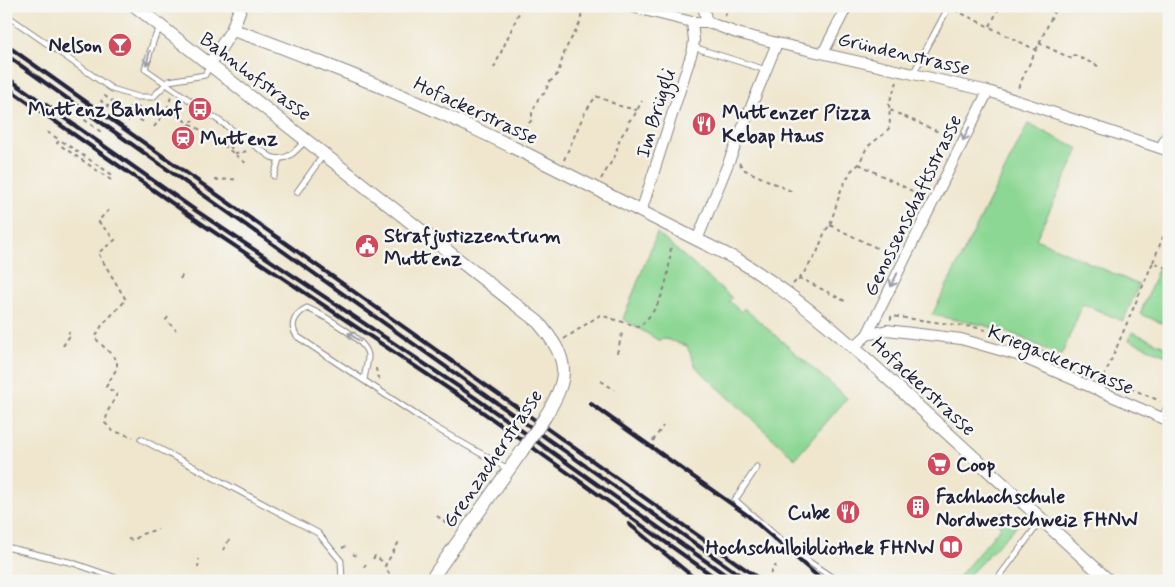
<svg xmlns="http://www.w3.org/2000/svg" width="1175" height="587" font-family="Mynerve,sans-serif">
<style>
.green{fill:#8bd793;stroke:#567c67}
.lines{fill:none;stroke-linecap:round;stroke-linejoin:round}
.service-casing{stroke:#888484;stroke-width:7}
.minor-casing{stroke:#888484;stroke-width:12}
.tertiary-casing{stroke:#888484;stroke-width:14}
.path{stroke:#888484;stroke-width:2;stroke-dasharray:4 4;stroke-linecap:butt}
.service{stroke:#fff;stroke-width:5}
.minor{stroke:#fff;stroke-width:10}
.tertiary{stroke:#fff;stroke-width:12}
.rail{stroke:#22223b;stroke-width:4}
.tertiary-bridge-casing{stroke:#888484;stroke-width:14;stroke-linecap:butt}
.tertiary-bridge{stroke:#fff;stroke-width:12}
.oneway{stroke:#9c9ca7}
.labels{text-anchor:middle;stroke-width:5;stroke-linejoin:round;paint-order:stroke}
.poi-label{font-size:20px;font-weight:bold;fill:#22223b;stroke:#f6f6f2;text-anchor:start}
.street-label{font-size:20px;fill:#22223b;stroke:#f6f6f2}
</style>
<rect width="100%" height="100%" fill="#f6f6f2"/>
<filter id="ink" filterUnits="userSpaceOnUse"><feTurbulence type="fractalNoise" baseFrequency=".02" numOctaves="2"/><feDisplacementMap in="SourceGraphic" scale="10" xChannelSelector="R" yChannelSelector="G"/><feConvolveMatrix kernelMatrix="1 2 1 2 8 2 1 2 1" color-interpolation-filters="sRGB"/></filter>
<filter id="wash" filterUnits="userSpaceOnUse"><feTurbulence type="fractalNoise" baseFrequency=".0096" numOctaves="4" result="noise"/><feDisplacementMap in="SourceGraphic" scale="20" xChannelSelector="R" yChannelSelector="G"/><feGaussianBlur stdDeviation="1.12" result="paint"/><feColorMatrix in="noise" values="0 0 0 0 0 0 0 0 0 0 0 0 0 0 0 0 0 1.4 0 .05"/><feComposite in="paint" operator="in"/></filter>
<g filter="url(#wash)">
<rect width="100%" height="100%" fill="#efe6cd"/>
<path class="green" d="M1028 124 1079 149 1036 239 1139 285 1123 321 1083 304 1061 356 1013 334 983 325 932 315Z
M657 233 732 298 729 301 741 312 744 308 847 398 795 459 696 367 687 346 666 339 658 340 623 319Z
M1158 270 1169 275V326L1140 314Z
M1132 332 1169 348V357L1129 340Z
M1002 512 1017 526 963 581H955L1001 527 995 520Z"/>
</g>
<g filter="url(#ink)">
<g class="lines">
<g class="service-casing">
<path id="service" d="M6 15 112 89 138 97H153L169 81 205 75 210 65
M160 28 154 39 145 69 271 157C286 163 296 151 305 141
M693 47 766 70
M913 74 947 10
M274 176 279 159
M297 192 324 154
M364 380C365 372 368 363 368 356 368 340 321 314 307 308 295 314 288 326 298 337L436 428 508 469
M1162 418 1169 402
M141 439 318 533 341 561 342 581
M757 467 735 500 792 550 837 581
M6 547 73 563 125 581
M996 581 1042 519"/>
</g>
<g class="minor-casing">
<path id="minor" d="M628 6 692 22H707L737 33 777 43 988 91 1169 151
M703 6 707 22
M823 53 847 6
M1161 148 1169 132
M641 212 693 49 694 40 692 22
M697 240 777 43
M867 335 988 91
M854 347 867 335 887 330 961 339 1017 355 1169 421"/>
</g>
<g class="tertiary-casing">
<path id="tertiary" d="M135 6 538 322C569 359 571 375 545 417
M232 30C263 39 294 52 324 64 467 118 601 193 738 260 810 304 870 362 932 419 991 473 1050 527 1109 581
M210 64 232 30 241 6
M430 581 522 451"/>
</g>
<path class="path" d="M721 6 726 14 724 17
M955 10 1036 50 1018 88
M990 26 1000 6
M1039 43 1072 59 1074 55 1098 66
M1036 50 1057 6
M494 68 522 6
M890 110 952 138
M78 115 101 132
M133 115 145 123
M129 121 101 101 105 96 126 112 130 107 167 110 171 97
M154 127 167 110 214 138 247 164
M187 128 193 120
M47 132 60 140
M521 137 528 124 532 120V113L539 97 545 93 549 82 555 78 559 70 565 50 580 23 583 6
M224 146 227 143 236 153 248 151
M564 160 584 114 596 96 620 106 637 110
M739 163 745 170 793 192
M859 164 924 197
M601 179 615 156 620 138 627 128 629 121 634 116 642 101
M111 180 57 143 60 140 114 176
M215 180 238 179
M109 210 98 221 115 240 98 253 126 300 102 325 95 338 117 360V368L106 387 117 394 108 411 105 423 113 431 133 437
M830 225 895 257
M1153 262 1169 222
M180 279 184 273
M798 280 802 279 845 301
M793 284 803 274 817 253 825 231 830 225 841 190 851 171 859 164 867 147 885 133 890 127 889 103 897 82
M168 317 166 320 176 330
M891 320V316L979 328 1020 341 1160 401
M564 339 600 315 639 327C664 305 669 277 671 245
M63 346 71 334 68 332
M617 353 623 330
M376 368 377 376 382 381
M1104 377 1153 262 1169 269
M601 381 615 390
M653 441 663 426
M437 516 453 528
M128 539 134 540 142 534 158 529
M342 548 349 545
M223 550 229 540
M353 554 356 556
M373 559 375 556 386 564
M364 567 366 564
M198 568 199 559
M770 574 776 565
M393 581 385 566 400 540"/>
<use href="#service" class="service"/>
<use href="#minor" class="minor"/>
<use href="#tertiary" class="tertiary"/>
<path class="rail" d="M6 45 762 581
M6 55 748 581
M6 77 195 210 474 397 734 581
M6 87 202 224 467 401 720 581
M591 404 747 515 823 581
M629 524 698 581"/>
<g class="tertiary-bridge-casing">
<path id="tertiary-bridge" d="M522 451 545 417"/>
</g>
<use href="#tertiary-bridge" class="tertiary-bridge"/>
</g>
<defs><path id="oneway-shaft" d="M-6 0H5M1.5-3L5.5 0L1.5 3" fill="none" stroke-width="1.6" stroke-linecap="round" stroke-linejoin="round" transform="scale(1.25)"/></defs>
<g class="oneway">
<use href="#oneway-shaft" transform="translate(148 58) rotate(104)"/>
<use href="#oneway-shaft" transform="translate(966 134) rotate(116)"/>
<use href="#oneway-shaft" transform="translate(894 280) rotate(116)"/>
<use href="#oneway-shaft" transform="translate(354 337) rotate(-144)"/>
</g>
</g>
<defs>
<g id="bar-disc" transform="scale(1.25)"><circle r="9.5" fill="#d1495b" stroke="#f6f6f2"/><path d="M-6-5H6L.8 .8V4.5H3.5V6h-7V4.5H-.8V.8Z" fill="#fff"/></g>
<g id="bus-disc" transform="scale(1.25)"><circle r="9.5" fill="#d1495b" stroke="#f6f6f2"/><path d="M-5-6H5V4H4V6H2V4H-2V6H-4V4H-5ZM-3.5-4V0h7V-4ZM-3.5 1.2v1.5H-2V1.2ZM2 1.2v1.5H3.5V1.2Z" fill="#fff"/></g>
<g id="restaurant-disc" transform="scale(1.25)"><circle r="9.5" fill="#d1495b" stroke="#f6f6f2"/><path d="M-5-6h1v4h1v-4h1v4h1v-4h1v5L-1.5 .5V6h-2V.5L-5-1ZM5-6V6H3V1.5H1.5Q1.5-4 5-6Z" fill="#fff"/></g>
<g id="station-disc" transform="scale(1.25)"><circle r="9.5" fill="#d1495b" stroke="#f6f6f2"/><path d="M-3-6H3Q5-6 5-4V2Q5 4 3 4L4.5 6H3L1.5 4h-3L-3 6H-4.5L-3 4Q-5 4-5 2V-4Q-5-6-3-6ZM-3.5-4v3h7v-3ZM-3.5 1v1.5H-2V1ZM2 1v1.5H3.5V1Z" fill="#fff"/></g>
<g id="civic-disc" transform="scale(1.25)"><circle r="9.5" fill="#d1495b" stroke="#f6f6f2"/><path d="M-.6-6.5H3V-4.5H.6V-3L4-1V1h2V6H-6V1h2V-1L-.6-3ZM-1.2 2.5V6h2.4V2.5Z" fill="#fff"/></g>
<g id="supermarket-disc" transform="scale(1.25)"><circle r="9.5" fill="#d1495b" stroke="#f6f6f2"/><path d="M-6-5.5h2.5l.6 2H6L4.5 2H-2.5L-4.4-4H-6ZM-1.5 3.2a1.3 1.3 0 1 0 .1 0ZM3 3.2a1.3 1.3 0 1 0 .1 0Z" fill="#fff"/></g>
<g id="building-disc" transform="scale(1.25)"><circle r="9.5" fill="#d1495b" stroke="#f6f6f2"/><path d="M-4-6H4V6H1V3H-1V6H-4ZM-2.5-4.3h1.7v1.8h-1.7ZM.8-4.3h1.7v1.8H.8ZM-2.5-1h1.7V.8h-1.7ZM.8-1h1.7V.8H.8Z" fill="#fff"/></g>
<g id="library-disc" transform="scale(1.25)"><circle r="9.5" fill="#d1495b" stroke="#f6f6f2"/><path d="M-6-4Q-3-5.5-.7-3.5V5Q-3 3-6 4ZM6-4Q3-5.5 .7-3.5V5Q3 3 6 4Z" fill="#fff"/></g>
</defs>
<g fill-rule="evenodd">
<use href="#bar-disc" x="120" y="45"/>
<use href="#bus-disc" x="200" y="109"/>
<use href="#restaurant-disc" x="704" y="124"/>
<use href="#station-disc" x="183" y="138"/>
<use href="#civic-disc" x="367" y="246"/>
<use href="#supermarket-disc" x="939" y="464"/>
<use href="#building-disc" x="918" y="507"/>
<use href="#restaurant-disc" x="848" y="512"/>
<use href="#library-disc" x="951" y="547"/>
</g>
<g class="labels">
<g class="poi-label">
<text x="102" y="52" text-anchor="end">Nelson</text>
<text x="182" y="116" text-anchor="end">Muttenz Bahnhof</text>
<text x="722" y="119">Muttenzer Pizza<tspan x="722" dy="23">Kebap Haus</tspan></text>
<text x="200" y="145">Muttenz</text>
<text x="384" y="242">Strafjustizzentrum<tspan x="384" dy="23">Muttenz</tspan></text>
<text x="956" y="471">Coop</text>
<text x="936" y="503">Fachhochschule<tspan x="936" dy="23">Nordwestschweiz FHNW</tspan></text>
<text x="830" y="519" text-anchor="end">Cube</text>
<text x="934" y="554" text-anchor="end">Hochschulbibliothek FHNW</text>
</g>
<g class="street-label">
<text transform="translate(904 53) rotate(13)" y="7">Gründenstrasse</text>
<text transform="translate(256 76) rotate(37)" y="7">Bahnhofstrasse</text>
<text transform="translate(476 110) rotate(25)" y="7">Hofackerstrasse</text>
<text transform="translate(655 113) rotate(-73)" y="7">Im Brüggli</text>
<text transform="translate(912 205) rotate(-64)" y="7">Genossenschaftsstrasse</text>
<text transform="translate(1061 359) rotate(22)" y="7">Kriegackerstrasse</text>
<text transform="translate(924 386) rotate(43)" y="7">Hofackerstrasse</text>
<text transform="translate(492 458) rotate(-56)" y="7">Grenzacherstrasse</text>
</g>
</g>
<rect width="1175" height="587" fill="none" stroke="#f6f6f2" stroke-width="25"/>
</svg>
